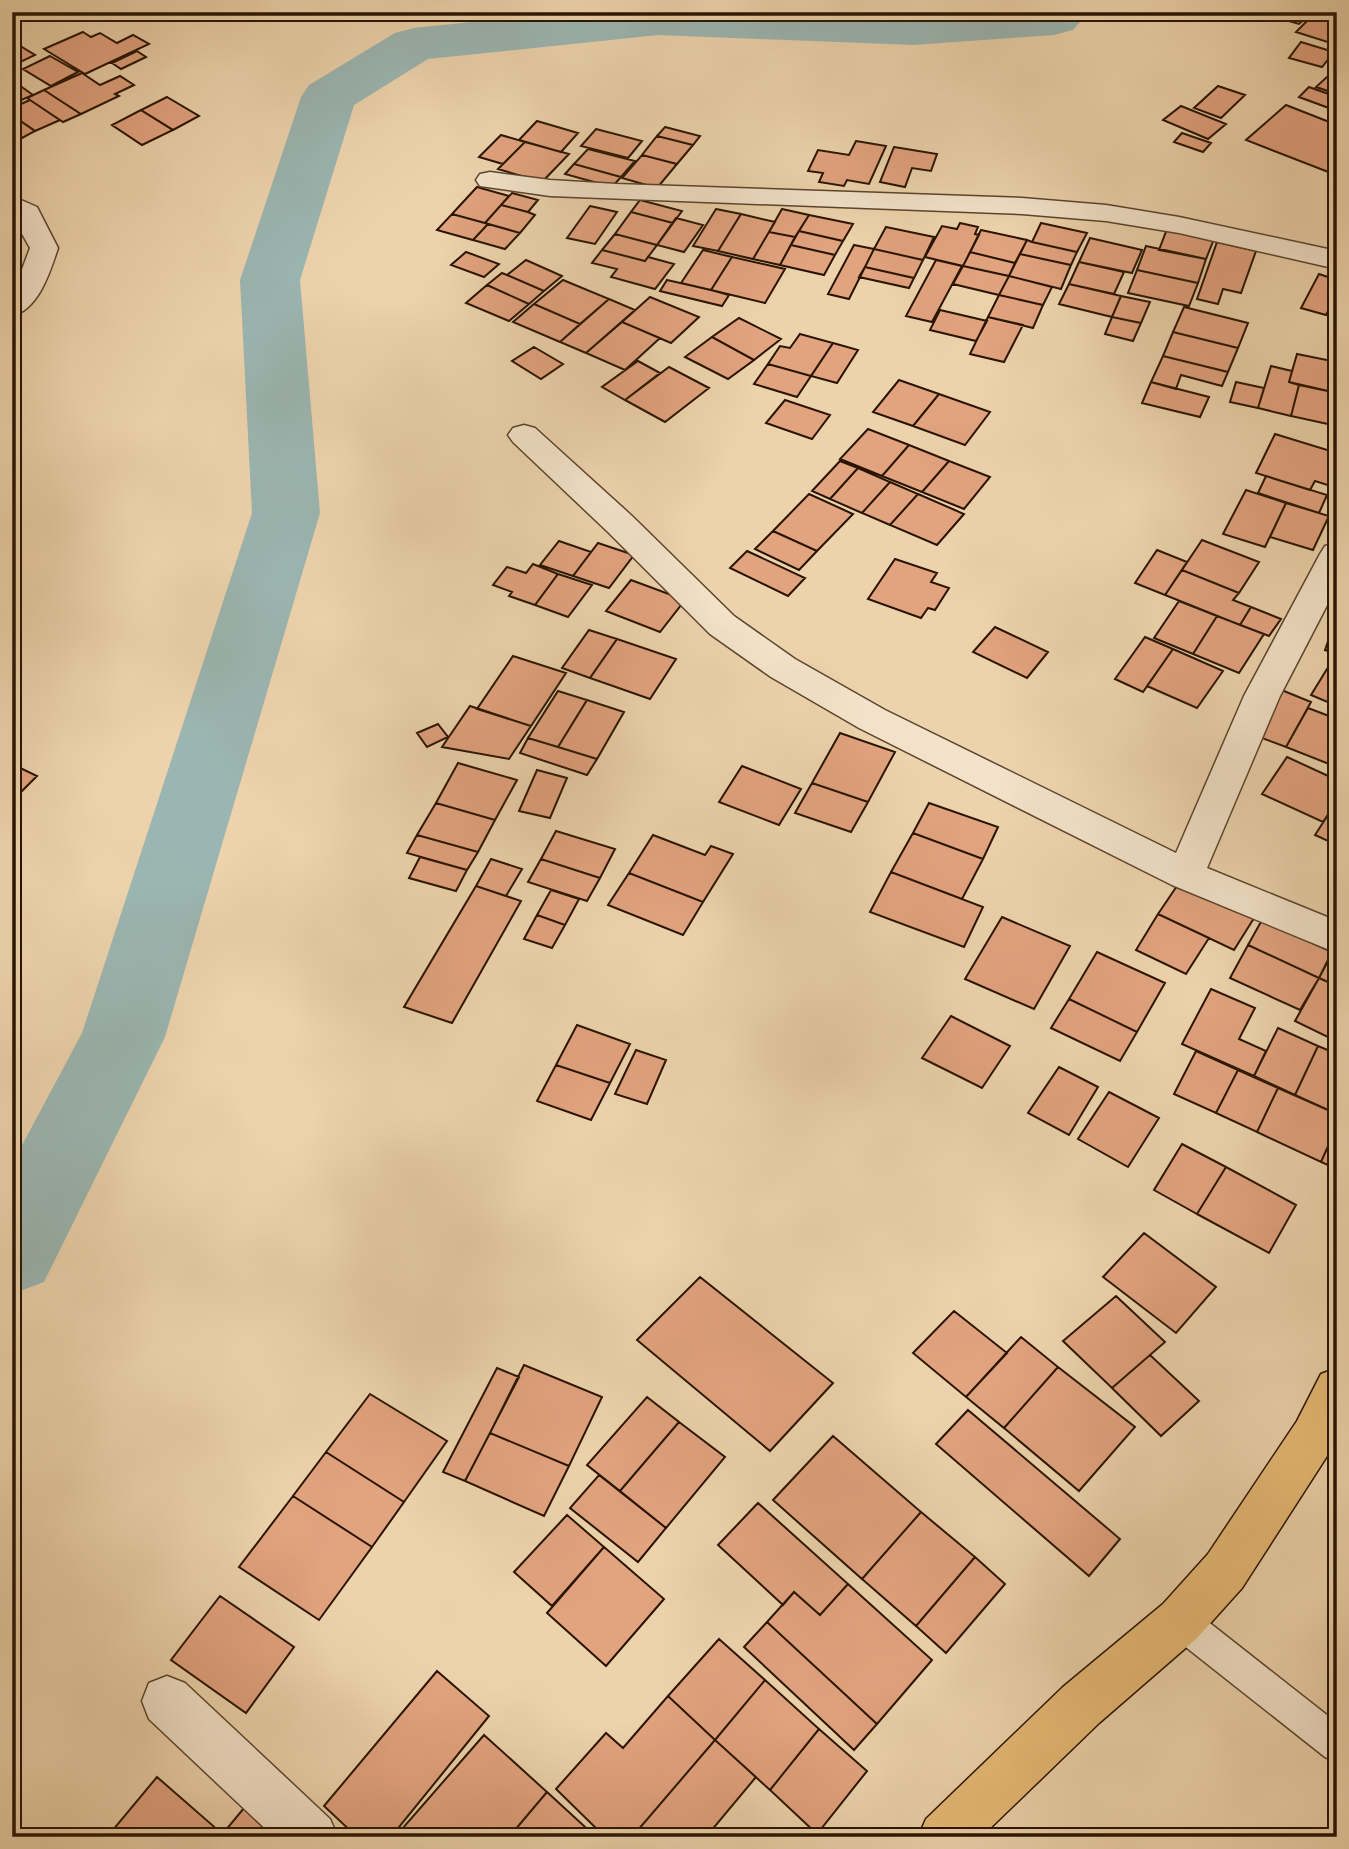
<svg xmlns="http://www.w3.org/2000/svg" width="1349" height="1849" font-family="'Libre Bodoni',serif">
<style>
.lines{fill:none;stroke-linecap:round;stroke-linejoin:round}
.river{fill:#9bb6b2;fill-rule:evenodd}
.building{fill:#e2a37f;stroke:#291401;stroke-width:2}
.service-casing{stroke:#5a442c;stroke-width:3}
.minor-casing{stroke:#5a442c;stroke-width:3}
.trunk-casing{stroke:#291401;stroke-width:3}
.service{fill:#f3e2c9;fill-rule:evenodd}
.minor{fill:#f3e2c9;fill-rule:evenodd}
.trunk{fill:#e6ba76;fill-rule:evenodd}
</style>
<rect width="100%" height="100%" fill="#edd3ac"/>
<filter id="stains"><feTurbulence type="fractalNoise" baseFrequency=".00286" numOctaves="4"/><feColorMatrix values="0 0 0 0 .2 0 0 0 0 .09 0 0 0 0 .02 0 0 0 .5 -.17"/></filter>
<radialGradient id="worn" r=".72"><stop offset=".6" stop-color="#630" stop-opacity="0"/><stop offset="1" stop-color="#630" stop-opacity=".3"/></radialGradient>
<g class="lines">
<path class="river" d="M568 12H1089L1073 30 1054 35 913 45 658 35 428 59 354 105 300 280 320 513 165 1037 44 1282 12 1294V1164L82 1033 252 513 240 280 301 97 309 85 395 33 414 28Z"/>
</g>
<path class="building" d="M1280 12H1301L1309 15 1299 24 1275 17Z
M1312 16 1337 24V45L1296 32Z
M83 32 91 37 100 33 117 43 133 35 149 44 85 74 44 49Z
M12 41 35 55 12 66Z
M1301 42 1334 52 1322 67 1289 58Z
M137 51 146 57 121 69 112 63Z
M50 56 78 72 51 86 23 69Z
M82 73 100 85 120 76 134 85 115 94 119 96 81 114 44 90Z
M1329 75 1337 77V94L1316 87Z
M12 80 33 95 12 104Z
M1218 86 1245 95 1221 118 1194 108Z
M1309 87 1337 97V111L1299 97Z
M44 90 81 114 63 122 27 98Z
M167 97 199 116 173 130 141 110Z
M30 100 60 120 35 131 12 115V108Z
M1286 105 1337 125V167L1331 173 1246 140Z
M1181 106 1226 124 1208 139 1163 120Z
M141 110 173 130 142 145 112 125Z
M12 115 35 131 22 138 12 131Z
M537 121 578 133 561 152 519 140Z
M665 127 700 136 693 145 657 136Z
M596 129 642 141 628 158 581 146Z
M1182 133 1211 143 1203 152 1174 142Z
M501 135 525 142 503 164 479 157Z
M657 136 693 145 677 164 642 155Z
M856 141 886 146 869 184 847 180 844 186 819 182 823 173 808 171 818 150 849 155Z
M525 142 569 154 542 182 498 169Z
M894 147 937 154 931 171 912 168 905 187 880 182Z
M588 149 635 161 621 177 574 164Z
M642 155 677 164 657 188 622 178Z
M574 164 621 177 612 187 565 174Z
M477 187 509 196 485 223 452 214Z
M512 193 538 200 528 212 501 205Z
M640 200 682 211 673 223 631 212Z
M501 205 528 212 535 215 520 233 485 223Z
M590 206 617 212 595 244 567 238Z
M716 209 741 214 718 251 693 246Z
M782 209 809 215 795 237 769 232Z
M631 212 673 223 657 245 615 234Z
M452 214 485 223 488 224 473 240 437 230Z
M741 214 775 222 753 259 718 251Z
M809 215 853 224 843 241 799 231Z
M676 218 703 225 684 252 657 245Z
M960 223 978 227 975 234 979 235 963 266 925 257 942 226 957 229Z
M1041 223 1087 233 1077 252 1032 242Z
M488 224 520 233 505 249 473 240Z
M886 227 934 237 923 260 874 249Z
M1167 229 1214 239 1206 259 1159 250Z
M981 230 1027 240 1015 263 970 252Z
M799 231 843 241 835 255 791 245Z
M769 232 795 237 780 265 753 259Z
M615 234 657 245 645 261 602 250Z
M1090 238 1142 250 1132 273 1079 262Z
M1027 240 1032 242 1077 252 1071 265 1020 254Z
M1217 242 1256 251 1241 293 1223 289 1218 304 1197 299Z
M791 245 835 255 824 275 780 265Z
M854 245 874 249 849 299 828 294Z
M1146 246 1206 259 1198 283 1137 270Z
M874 249 923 260 914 278 865 267Z
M602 250 645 261 648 257 674 264 655 289 611 277 617 269 592 263Z
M703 250 732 257 711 290 681 283Z
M466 252 499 264 484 277 451 265Z
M970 252 1015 263 1009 276 963 266Z
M1020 254 1071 265 1061 289 1009 276Z
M732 257 785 269 765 303 711 290Z
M526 260 562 276 544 291 507 275Z
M936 260 962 266 932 322 906 316Z
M1079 262 1124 272 1114 294 1069 284Z
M963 266 1009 276 999 295 953 284Z
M865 267 914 278 909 288 859 277Z
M1137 270 1198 283 1189 306 1128 293Z
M502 273 507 275 544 291 529 304 487 285Z
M1319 274 1337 280V294L1326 315 1301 308Z
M1009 276 1052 287 1043 305 999 295Z
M563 280 609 299 580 324 534 304Z
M667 280 711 290 729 295 722 306 660 291Z
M1069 284 1121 296 1112 317 1059 304Z
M487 285 529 304 509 321 466 303Z
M999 295 1043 305 1033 328 988 317Z
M1121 296 1150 302 1141 323 1112 317Z
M650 297 699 317 671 343 622 322Z
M609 299 635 310 586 353 560 342Z
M534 304 580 324 560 342 513 322Z
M1184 307 1248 323 1238 348 1173 332Z
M940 310 987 321 976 341 930 330Z
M988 317 1023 325 1004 362 970 354Z
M1112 317 1141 323 1133 341 1105 334Z
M739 318 781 339 754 360 712 337Z
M622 322 660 338 625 370 586 353Z
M1173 332 1238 348 1228 372 1163 356Z
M800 334 833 343 811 376 768 364 780 346 790 348Z
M712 337 754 360 728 379 685 357Z
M833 343 858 350 837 383 811 376Z
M534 347 563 364 541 379 512 361Z
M1297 354 1337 362V393L1289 382Z
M1163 356 1228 372 1222 386 1181 375 1176 389 1151 382Z
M638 361 660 373 625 400 602 387Z
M768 364 811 376 797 397 754 384Z
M1271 366 1292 371 1289 382 1299 385 1291 416 1258 408Z
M669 367 709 388 665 422 625 400Z
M899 380 939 394 913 426 873 412Z
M1151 382 1209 397 1200 417 1142 403Z
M1236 382 1264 388 1258 408 1230 402Z
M1299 385 1337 393V426L1291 416Z
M939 394 990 412 965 445 913 426Z
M785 400 830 415 812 439 766 423Z
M868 429 909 445 882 476 840 459Z
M1275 434 1337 453V488L1315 481 1310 490 1256 473Z
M909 445 949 461 922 492 882 476Z
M840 461 858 468 830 499 812 491Z
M949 461 990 477 964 509 922 492Z
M858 468 890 482 862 513 830 499Z
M1266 476 1327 495 1319 513 1258 493Z
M890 482 918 494 890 525 862 513Z
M1246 490 1286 503 1265 547 1223 534Z
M809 494 853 514 817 551 773 531Z
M918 494 964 514 937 545 890 525Z
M1286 503 1329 516 1313 550 1270 537Z
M773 531 817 551 799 570 755 549Z
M1202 540 1259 562 1239 593 1182 570Z
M559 541 591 552 573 576 540 565Z
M598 543 634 555 609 588 573 576Z
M1157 550 1187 562 1165 595 1135 583Z
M747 551 805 578 788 596 730 568Z
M895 559 937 573 931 582 949 588 935 610 928 608 921 618 868 599Z
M533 564 558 574 535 605 509 596 512 592 493 585 507 567 526 573Z
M1182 570 1239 593 1233 600 1251 607 1240 625 1165 595Z
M558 574 592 585 568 617 535 605Z
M631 580 685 600 660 632 606 611Z
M1179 601 1217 616 1193 654 1154 638Z
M1251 607 1281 619 1269 636 1240 625Z
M1337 615V654L1325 650Z
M1217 616 1264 634 1239 673 1193 654Z
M995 627 1048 652 1027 678 973 652Z
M589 630 617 639 590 678 562 668Z
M1145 637 1173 649 1143 692 1115 679Z
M617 639 676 659 650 699 590 678Z
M1173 649 1223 671 1197 708 1147 686Z
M513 656 566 673 531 726 477 709Z
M1327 669 1337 673V706L1311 695Z
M1279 689 1311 702 1286 747 1254 735Z
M558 691 587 700 558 747 528 738Z
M587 700 624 712 597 759 558 747Z
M470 706 531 726 509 759 442 747Z
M1308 708 1337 719V750L1329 764 1286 747Z
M438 724 448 737 427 747 417 733Z
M840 733 895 752 868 802 812 783Z
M528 738 558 747 597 759 587 775 520 753Z
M1287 757 1337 780V801L1323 822 1262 794Z
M458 763 517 780 495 820 436 803Z
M12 764 37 776 12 801Z
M742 766 801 789 779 825 719 802Z
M537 770 567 778 550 818 519 811Z
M812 783 868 802 851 832 795 813Z
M1337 801V845L1315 835Z
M436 803 495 820 478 852 417 835Z
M929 803 998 827 983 859 913 833Z
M556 831 615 849 600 878 541 859Z
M913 833 983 859 962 899 891 872Z
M417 835 478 852 467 870 407 853Z
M653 835 705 855 711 846 733 854 703 902 629 873Z
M420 857 467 870 456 891 409 878Z
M491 859 522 869 506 896 476 886Z
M541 859 600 878 587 901 528 882Z
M891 872 983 907 964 947 870 912Z
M629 873 703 902 683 935 608 905Z
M1181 880 1256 915 1234 950 1158 914Z
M476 886 521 901 452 1023 404 1007Z
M551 890 579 899 565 925 537 915Z
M1158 914 1209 938 1186 974 1136 950Z
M537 915 565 925 552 948 524 939Z
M1002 917 1070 946 1034 1009 965 979Z
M1262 920 1332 952 1319 978 1248 945Z
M1337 944V986L1319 978Z
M1248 945 1319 978 1300 1010 1230 978Z
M1097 952 1165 983 1137 1032 1069 999Z
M1319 978 1337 986 1336 1041 1295 1021Z
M1211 989 1255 1008 1239 1039 1266 1051 1254 1076 1182 1044Z
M1069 999 1137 1032 1120 1061 1051 1028Z
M951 1016 1010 1046 982 1088 922 1058Z
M577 1025 630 1044 610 1083 556 1065Z
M1278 1028 1318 1046 1295 1095 1254 1076Z
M1318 1046 1337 1054V1114L1295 1095Z
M636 1050 666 1060 647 1104 615 1094Z
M1196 1051 1238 1070 1216 1113 1174 1094Z
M556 1065 610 1083 591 1120 537 1101Z
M1059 1067 1098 1087 1069 1135 1028 1113Z
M1238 1070 1278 1088 1257 1132 1216 1113Z
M1278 1088 1337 1114V1126L1321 1162 1257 1132Z
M1109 1092 1159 1118 1128 1167 1078 1139Z
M1337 1126V1169L1321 1162Z
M1182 1144 1226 1167 1197 1214 1154 1190Z
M1226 1167 1296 1205 1269 1253 1197 1214Z
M1144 1233 1216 1287 1176 1333 1103 1277Z
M700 1277 833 1383 770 1451 637 1340Z
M1116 1296 1165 1342 1112 1388 1063 1341Z
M954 1311 1007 1353 966 1397 913 1353Z
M1021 1337 1058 1367 1004 1428 966 1397Z
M1150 1355 1199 1401 1161 1436 1112 1388Z
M524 1365 602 1397 569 1466 490 1433Z
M1058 1367 1135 1427 1079 1491 1004 1428Z
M497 1368 519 1377 465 1481 443 1472Z
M370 1394 447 1441 404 1502 326 1452Z
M647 1397 679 1422 620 1491 587 1465Z
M968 1410 1120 1539 1089 1576 936 1444Z
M679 1422 725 1457 666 1528 620 1491Z
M490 1433 569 1466 544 1516 465 1481Z
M833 1436 921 1512 862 1579 773 1500Z
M326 1452 404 1502 372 1547 293 1496Z
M599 1475 666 1528 638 1562 570 1508Z
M293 1496 372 1547 319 1620 239 1567Z
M758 1503 848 1584 820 1615 794 1592 783 1605 718 1545Z
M921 1512 975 1557 916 1626 862 1579Z
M567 1515 604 1547 552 1606 514 1572Z
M604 1547 664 1599 606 1666 547 1613Z
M975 1557 1005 1584 946 1653 916 1626Z
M848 1584 932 1660 877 1724 767 1622 794 1592 820 1615Z
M220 1596 294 1647 246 1713 171 1660Z
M767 1622 877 1724 854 1750 744 1647Z
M719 1639 765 1680 715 1740 668 1696Z
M437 1671 489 1716 391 1837H357L324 1806Z
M765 1680 819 1729 770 1790 715 1740Z
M668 1696 715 1740 632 1837H605L556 1789 606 1733 623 1748Z
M819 1729 867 1771 817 1834 770 1790Z
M484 1735 547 1792 509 1837H395Z
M715 1740 756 1777 706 1837H632Z
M157 1777 219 1831 214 1837H107Z
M547 1792 596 1837H509Z
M244 1808 278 1837H220Z"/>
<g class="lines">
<g class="service-casing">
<path id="service" d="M1180 1604 1192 1609 1337 1723V1762L1325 1757 1168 1633 1163 1621 1168 1609Z"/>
</g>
<g class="minor-casing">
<path id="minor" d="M490 172 550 180 616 184 1022 198 1106 205 1179 217 1337 251V269L1179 233 1106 221 1022 214 550 196 480 186 476 180 480 174Z
M12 196 37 207 58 248C50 272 39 309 12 316V287L18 280 30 248 12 216Z
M524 425 535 428 632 516 734 616 795 659 885 710 1176 853 1244 696 1320 554 1325 546 1337 543V586L1280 696 1207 868 1337 921V953L1172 885 859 728 771 677 710 634 608 532 513 442 508 435 513 428Z
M167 1676 185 1683 330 1819 338 1837H274L149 1719 142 1701 149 1683Z"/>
</g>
<g class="trunk-casing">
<path id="trunk" d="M1337 1368V1437L1329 1453 1242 1588 1197 1638 1099 1723 981 1837H918L926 1819 1063 1687 1163 1604 1208 1554 1297 1421 1321 1374Z"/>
</g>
<use href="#service" class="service"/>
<use href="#minor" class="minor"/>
<use href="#trunk" class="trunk"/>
</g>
<rect width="1349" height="1849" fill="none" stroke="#edd3ac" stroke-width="42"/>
<rect x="14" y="14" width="1321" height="1821" fill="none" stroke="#291401" stroke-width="3.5"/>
<rect x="21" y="21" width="1307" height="1807" fill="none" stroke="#291401" stroke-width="2"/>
<rect width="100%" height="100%" filter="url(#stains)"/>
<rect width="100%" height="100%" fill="url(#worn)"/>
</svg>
